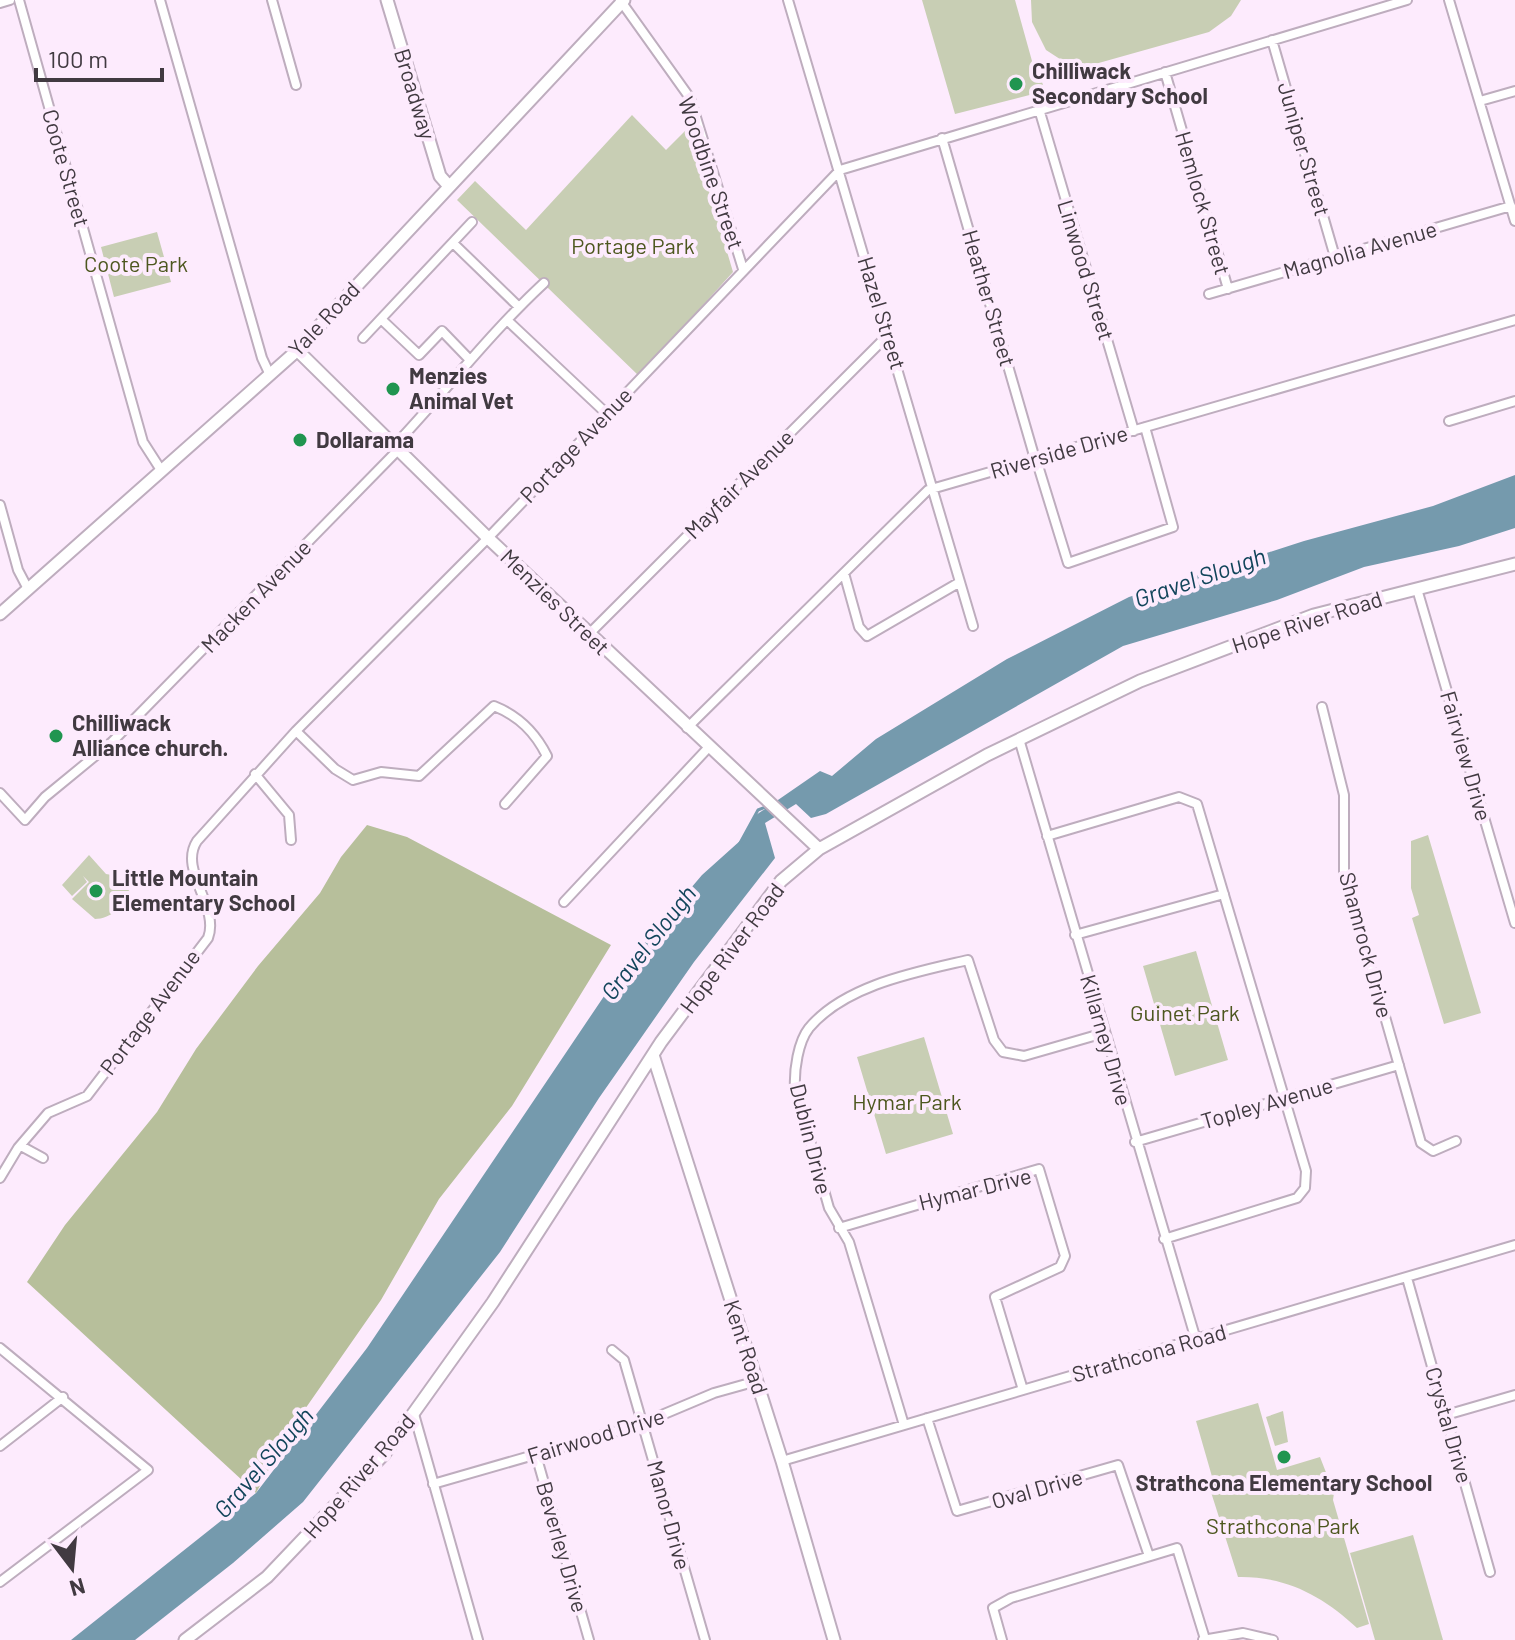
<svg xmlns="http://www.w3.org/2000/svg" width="1515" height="1640" font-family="Barlow,sans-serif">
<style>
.green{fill:#c8ceb4}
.forest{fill:#b7bf9b}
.water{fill:#759aad}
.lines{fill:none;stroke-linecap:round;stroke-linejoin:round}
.stream{stroke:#759aad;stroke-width:3}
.street-casing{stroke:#beadbe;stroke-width:12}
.secondary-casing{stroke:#beadbe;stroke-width:15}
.street{stroke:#fff;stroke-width:8}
.secondary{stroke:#fff;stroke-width:11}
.poi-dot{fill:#209550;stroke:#fdebfd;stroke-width:3}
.labels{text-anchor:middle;stroke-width:8;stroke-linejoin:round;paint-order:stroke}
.poi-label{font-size:22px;font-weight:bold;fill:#413a41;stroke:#fdebfd;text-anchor:start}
.street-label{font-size:22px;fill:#413a41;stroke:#fdebfd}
.park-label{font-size:22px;fill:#4d571f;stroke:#fdebfd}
.water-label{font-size:24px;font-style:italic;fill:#12455b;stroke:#fdebfd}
</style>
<rect width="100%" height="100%" fill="#fdebfd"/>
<path class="green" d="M922 0H1015L1037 79H1041L1045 91 955 114Z
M1031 0H1241L1231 16 1209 32 1088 66 1066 63 1046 50 1032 22Z
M632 115 666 150 690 126 733 272 639 376 457 200 475 181 526 230Z
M157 232 171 282 114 297 101 247Z
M1428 835 1481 1013 1444 1024 1412 918 1419 915 1411 888V841Z
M89 855 106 874 118 876 130 892C125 906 110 919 95 919L72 899 89 882 83 876 87 882 72 896 62 885Z
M1196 951 1228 1060 1175 1076 1143 966Z
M924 1037 953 1134 886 1154 857 1057Z
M1258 1403 1277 1470 1320 1457 1334 1493 1333 1500 1369 1624 1357 1628C1323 1596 1286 1576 1238 1577L1210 1489 1215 1487 1196 1421Z
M1283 1411 1288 1442 1275 1446 1266 1417Z
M1413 1535 1443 1640H1375L1350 1553Z"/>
<path class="forest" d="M367 825 407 837 611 945 512 1106 439 1199 381 1300 289 1432 256 1493 27 1282 65 1225 157 1112 196 1049 258 966 320 893 341 857Z"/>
<path class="water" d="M1515 475V528L1459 546 1364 567 1277 600 1123 646 826 814 811 818 796 804 765 823 775 858 694 962 599 1098 500 1252 303 1502 233 1563 135 1640H71L256 1493 367 1348 623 968 702 875 741 840 756 815 820 771 832 776 876 739 1007 659 1129 597 1304 541 1433 506Z"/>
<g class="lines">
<path class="stream" d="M740 843 758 810 768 806"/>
<g class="street-casing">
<path id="street" d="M19 0 143 442 161 470
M160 0 262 358 270 375
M272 0 296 85
M620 0 690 98 743 269
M788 0 973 626
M1449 0 1515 221
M0 3 10 0
M1272 40 1335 257
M1165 72 1228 289
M1480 101 1515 91
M1039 109 1134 431
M942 138 1035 459
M453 243 519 307
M1209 294 1511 206
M381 319 419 355 442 331 469 359
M507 320 607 414
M363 338 472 222
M1449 421 1515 401
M395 445C446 391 489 334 544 283
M1036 459 1068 563 1173 527 1145 427
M0 505 18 570 28 589
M844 573 859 627 867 636 960 582
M1417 589 1515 923
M589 634 889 334
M1322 707 1344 795V873L1421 1143 1433 1151 1456 1141
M687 728 928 490 1515 320
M296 731 335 769 353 780 381 772 419 776 494 706C519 716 535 732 547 756L505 804
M1019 739 1196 1340
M255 774 289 815 291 840
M0 793 25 820 45 797 112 742 398 450
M1047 836 1179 797 1197 804 1306 1171 1305 1188 1297 1198 1164 1239
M564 902 708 748
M1075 935 1224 894
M1135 1142 1399 1065
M21 1146 43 1158
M0 1178 18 1148 48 1113 87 1096 208 938C220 907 178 870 197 841L296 731 488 538 840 170 1407 0
M839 1228 1039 1169 1065 1256 1060 1267 995 1297 1023 1390
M1407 1278 1490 1572
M0 1348 148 1470 0 1582
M612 1350 624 1360 705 1640
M414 1414 478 1640
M1446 1415 1515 1395
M927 1418 957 1511 1118 1465 1149 1556
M904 1425 849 1242 829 1208 795 1088C794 1070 798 1042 809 1028 845 985 916 972 968 960L994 1040 1003 1052 1024 1056 1104 1033
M0 1446 63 1397
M536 1455 589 1640
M782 1461 1515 1245
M433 1484 638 1425 714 1393 757 1381
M1002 1640 993 1608 1011 1598 1177 1548 1205 1639
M1203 1640 1243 1633 1273 1640"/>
</g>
<g class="secondary-casing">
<path id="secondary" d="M387 0 440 176 448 185
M297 350 488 538 819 849
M0 614 292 355 624 0
M653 1055 782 1461 834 1640
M185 1640 267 1577 385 1453 493 1302 661 1042 781 881 819 849 987 755 1140 681 1314 615 1515 564"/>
</g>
<use href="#street" class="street"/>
<use href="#secondary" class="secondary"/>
</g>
<g class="poi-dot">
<circle cx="1016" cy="84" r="8"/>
<circle cx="393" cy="389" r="8"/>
<circle cx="300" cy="440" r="8"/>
<circle cx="56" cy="736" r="8"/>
<circle cx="96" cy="891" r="8"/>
<circle cx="1284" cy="1457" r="8"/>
</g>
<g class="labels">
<g class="poi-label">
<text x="1032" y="79">Chilliwack<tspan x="1032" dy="25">Secondary School</tspan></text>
<text x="409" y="384">Menzies<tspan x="409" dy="25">Animal Vet</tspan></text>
<text x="316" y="448">Dollarama</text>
<text x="72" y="731">Chilliwack<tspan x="72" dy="25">Alliance church.</tspan></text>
<text x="112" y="886">Little Mountain<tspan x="112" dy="25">Elementary School</tspan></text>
<text x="1284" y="1491" text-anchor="middle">Strathcona Elementary School</text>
</g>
<g class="street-label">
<text transform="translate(415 94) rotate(73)" y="8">Broadway</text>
<text transform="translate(1304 149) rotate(74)" y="8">Juniper Street</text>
<text transform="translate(66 168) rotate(74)" y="8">Coote Street</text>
<text transform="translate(711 173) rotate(71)" y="8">Woodbine Street</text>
<text transform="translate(1203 203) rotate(74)" y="8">Hemlock Street</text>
<text transform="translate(1360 250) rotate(-16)" y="8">Magnolia Avenue</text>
<text transform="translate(1086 270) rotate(73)" y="8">Linwood Street</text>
<text transform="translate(989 298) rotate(74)" y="8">Heather Street</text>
<text transform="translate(882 313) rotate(73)" y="8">Hazel Street</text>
<text transform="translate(324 319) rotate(-47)" y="8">Yale Road</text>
<text transform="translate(576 445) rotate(-46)" y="8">Portage Avenue</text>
<text transform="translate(1059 452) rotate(-16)" y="8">Riverside Drive</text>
<text transform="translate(739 484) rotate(-45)" y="8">Mayfair Avenue</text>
<text transform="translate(256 596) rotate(-46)" y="8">Macken Avenue</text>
<text transform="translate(555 602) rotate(44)" y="8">Menzies Street</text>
<text transform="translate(1307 622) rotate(-18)" y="8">Hope River Road</text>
<text transform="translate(1466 756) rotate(74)" y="8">Fairview Drive</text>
<text transform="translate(1366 945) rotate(75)" y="8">Shamrock Drive</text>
<text transform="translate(732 948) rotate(-53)" y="8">Hope River Road</text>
<text transform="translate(150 1012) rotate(-53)" y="8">Portage Avenue</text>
<text transform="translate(1106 1040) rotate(74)" y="8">Killarney Drive</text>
<text transform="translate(1267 1103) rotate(-16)" y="8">Topley Avenue</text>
<text transform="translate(811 1139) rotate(76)" y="8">Dublin Drive</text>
<text transform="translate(975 1189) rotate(-14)" y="8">Hymar Drive</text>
<text transform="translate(746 1347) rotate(72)" y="8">Kent Road</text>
<text transform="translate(1149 1353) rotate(-16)" y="8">Strathcona Road</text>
<text transform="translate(1449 1425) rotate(74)" y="8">Crystal Drive</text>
<text transform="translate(596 1436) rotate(-17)" y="8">Fairwood Drive</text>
<text transform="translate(359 1476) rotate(-49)" y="8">Hope River Road</text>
<text transform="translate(1037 1489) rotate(-16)" y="8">Oval Drive</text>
<text transform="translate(669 1515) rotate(75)" y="8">Manor Drive</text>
<text transform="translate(562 1547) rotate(74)" y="8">Beverley Drive</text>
</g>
<g class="park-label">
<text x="633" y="254">Portage Park</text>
<text x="136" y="272">Coote Park</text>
<text x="1185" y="1021">Guinet Park</text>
<text x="907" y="1110">Hymar Park</text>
<text x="1283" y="1534">Strathcona Park</text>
</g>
<g class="water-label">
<text transform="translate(1200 578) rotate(-19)" y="8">Gravel Slough</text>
<text transform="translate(649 943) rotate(-52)" y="8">Gravel Slough</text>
<text transform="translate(264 1463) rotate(-49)" y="8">Gravel Slough</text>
</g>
</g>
<g transform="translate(72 1568) rotate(164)" stroke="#fdebfd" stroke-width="6" paint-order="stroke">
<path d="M0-6L14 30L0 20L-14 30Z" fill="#413a41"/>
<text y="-12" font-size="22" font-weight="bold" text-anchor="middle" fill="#413a41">N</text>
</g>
<path d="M36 68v12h126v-12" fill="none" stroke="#413a41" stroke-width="4"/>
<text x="48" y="68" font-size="24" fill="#413a41" stroke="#fdebfd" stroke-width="6" paint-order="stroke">100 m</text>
</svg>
